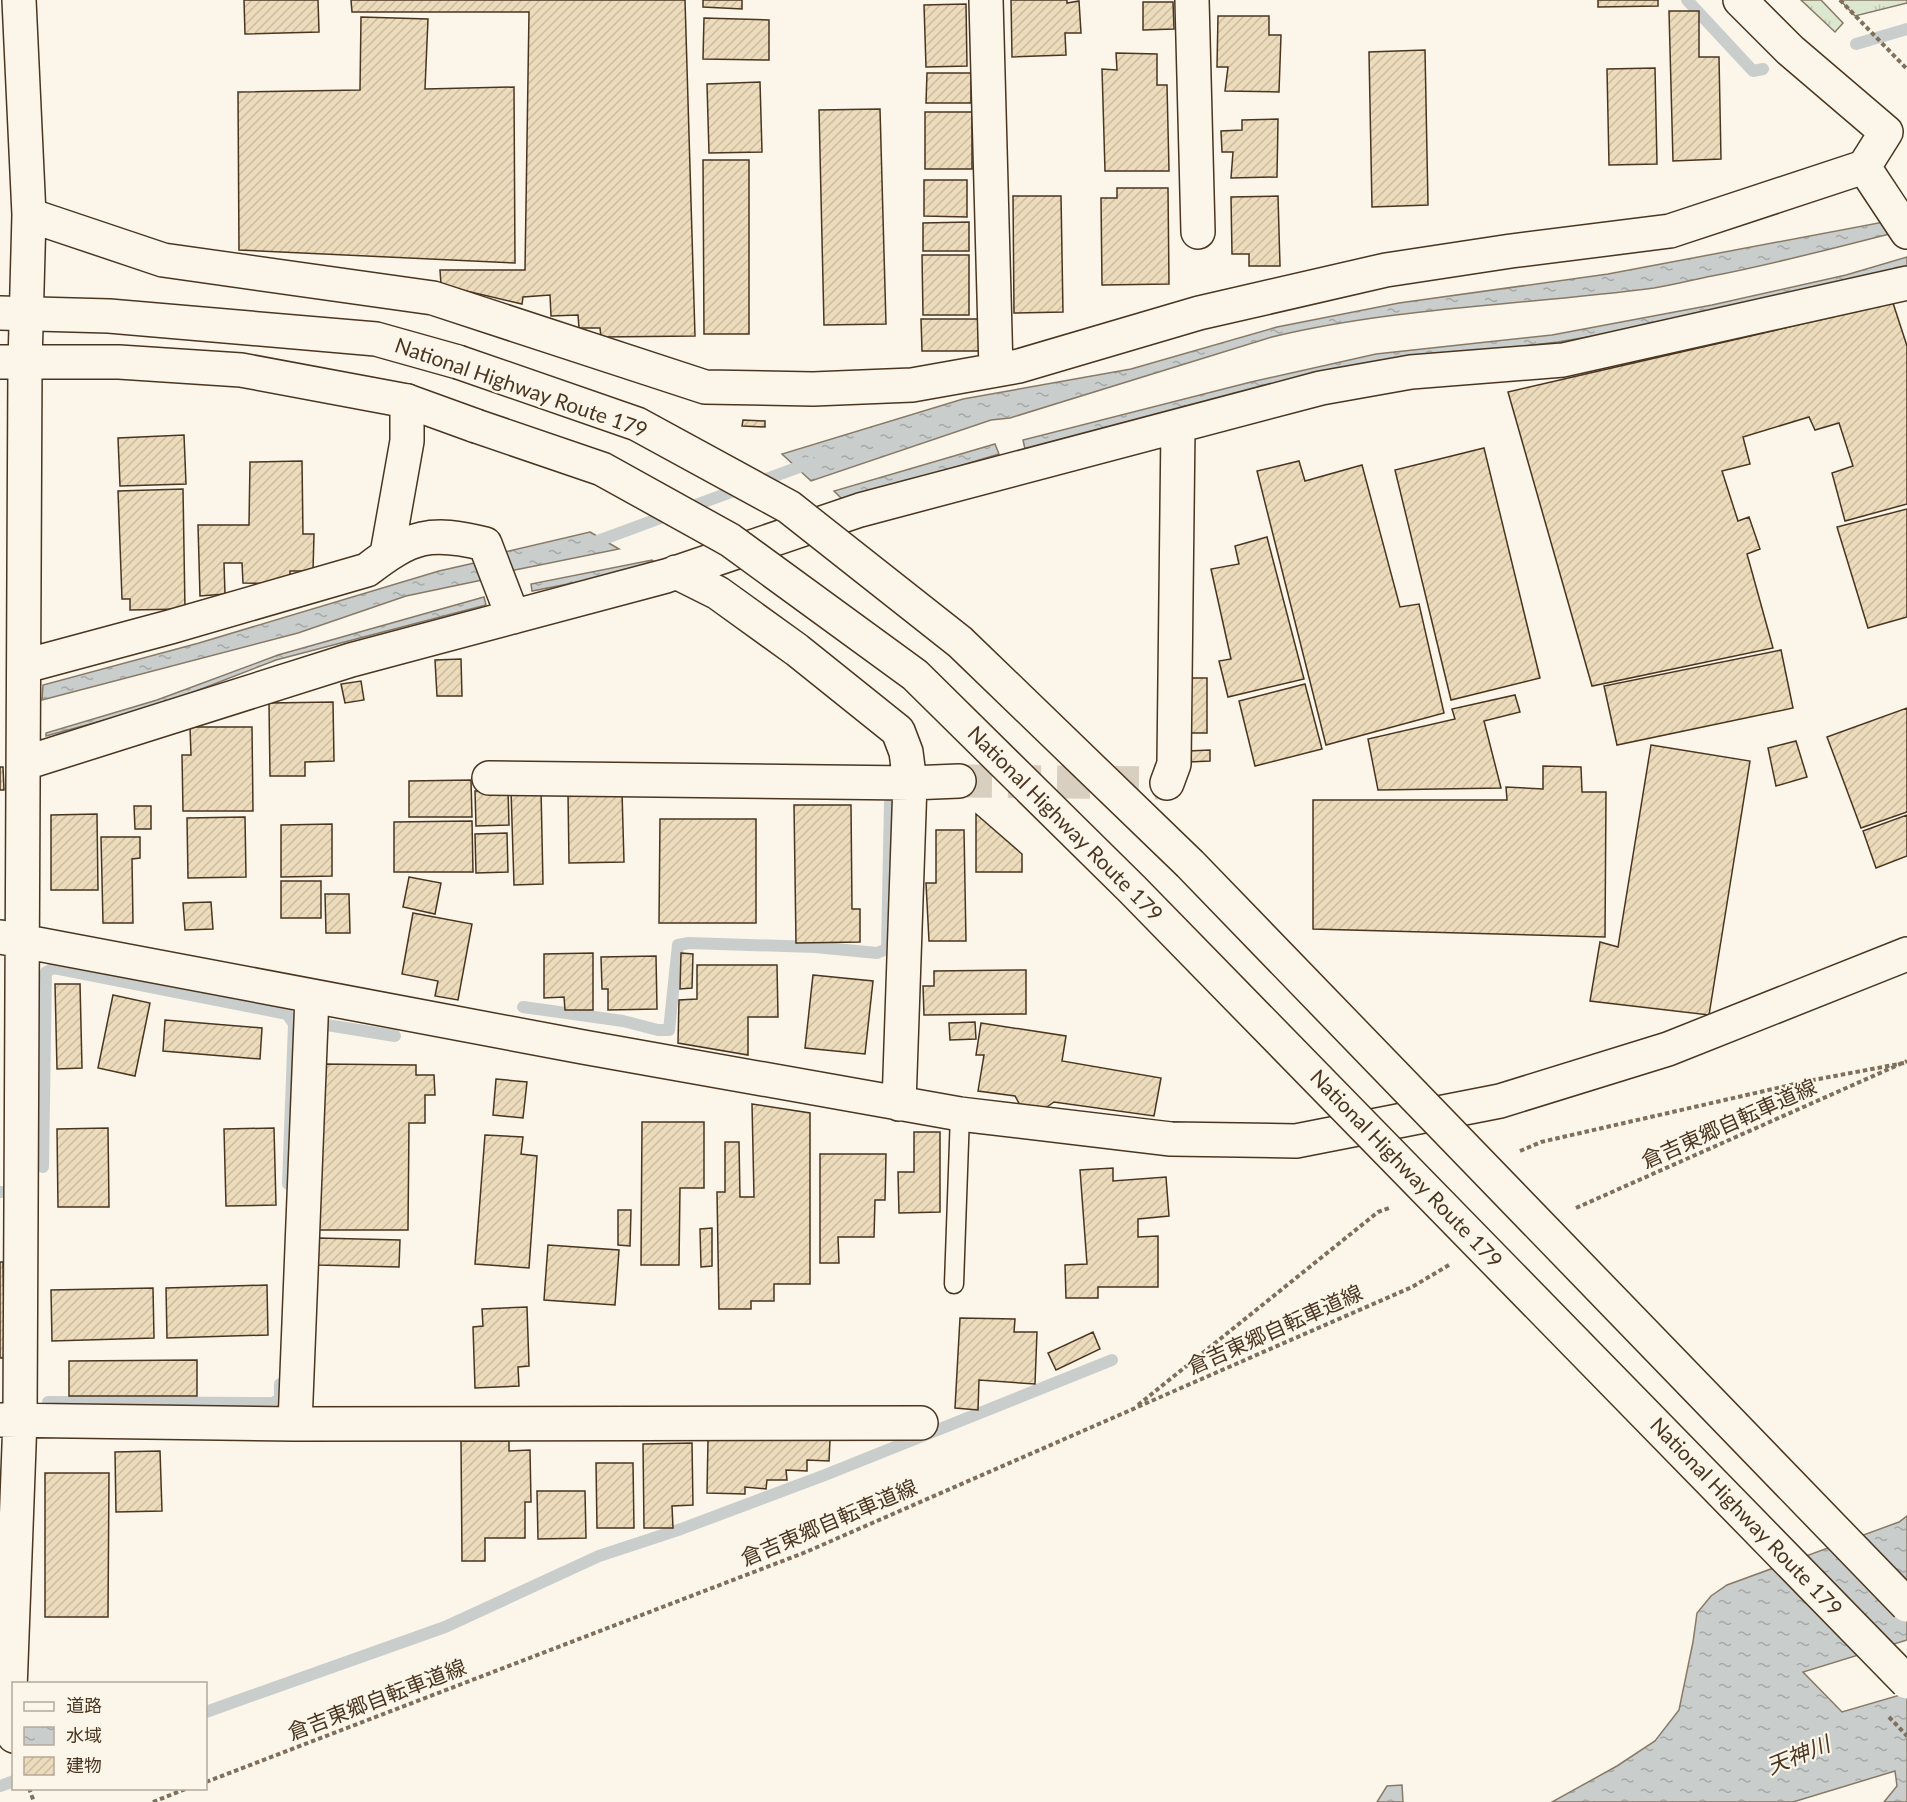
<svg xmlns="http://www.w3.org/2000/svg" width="1907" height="1802" font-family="Lato,'Noto Sans JP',sans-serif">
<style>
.grass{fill:url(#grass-tufts);stroke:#887966;stroke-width:1.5}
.water{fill:url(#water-ripples);stroke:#887966;stroke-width:1.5}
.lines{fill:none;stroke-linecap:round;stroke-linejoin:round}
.stream{stroke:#c9cecd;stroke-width:12}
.building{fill:url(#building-hatch);stroke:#4a3520;stroke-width:1.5}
.minor-tunnel{stroke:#d8cfc1;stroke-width:33;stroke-dasharray:33 16;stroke-linecap:butt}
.service-casing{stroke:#4a3520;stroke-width:21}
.minor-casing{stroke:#4a3520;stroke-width:36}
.trunk-casing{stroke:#4a3520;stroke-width:36}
.path{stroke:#7f6f5c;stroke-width:4;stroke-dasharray:4.5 3;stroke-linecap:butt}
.service{stroke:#fbf6e9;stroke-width:18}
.minor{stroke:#fbf6e9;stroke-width:33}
.trunk{stroke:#fbf6e9;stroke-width:33}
.trunk-bridge-casing{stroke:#4a3520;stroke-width:36;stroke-linecap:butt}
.trunk-bridge{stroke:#fbf6e9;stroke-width:33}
.labels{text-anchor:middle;stroke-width:4.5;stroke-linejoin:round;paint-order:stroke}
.street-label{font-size:21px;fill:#4a3520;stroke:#fbf6e9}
.water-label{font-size:22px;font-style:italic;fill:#4a3520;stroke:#fbf6e9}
</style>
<defs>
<pattern id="grass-tufts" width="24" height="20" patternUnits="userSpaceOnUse" patternTransform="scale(1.5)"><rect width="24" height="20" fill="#dce7d0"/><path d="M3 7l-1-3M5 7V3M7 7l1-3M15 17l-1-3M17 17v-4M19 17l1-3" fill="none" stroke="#bec7b2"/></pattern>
<pattern id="water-ripples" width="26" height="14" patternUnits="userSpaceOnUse" patternTransform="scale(1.5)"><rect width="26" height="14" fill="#c9cecd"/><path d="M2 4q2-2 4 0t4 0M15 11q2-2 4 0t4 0" fill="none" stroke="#a5a8a6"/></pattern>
<pattern id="building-hatch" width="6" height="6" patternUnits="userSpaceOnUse" patternTransform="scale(1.5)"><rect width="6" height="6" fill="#ecdcbc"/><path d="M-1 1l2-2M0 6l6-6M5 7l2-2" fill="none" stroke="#ccbda1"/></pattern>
</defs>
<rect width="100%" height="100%" fill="#fbf6e9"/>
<path class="grass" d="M1801 0H1821L1843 23 1835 32Z
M1840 0H1907V3L1855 16Z"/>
<path class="water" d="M1889 221 1897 232C1835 248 1774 264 1712 276 1692 280 1673 285 1654 288 1526 305 1397 307 1272 337L1010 418 991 420 811 481 782 454 963 399 1131 369 1277 327 1399 303 1608 274Z
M1907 257V266L1826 288 1682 321 1558 342 1480 351 1255 391 1025 449 1023 440 1251 382 1376 354 1552 335 1712 305 1846 275Z
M995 444 999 454 844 501 834 491Z
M590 532 619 549 510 571 487 579 406 596 298 633 42 700 43 685 199 643 439 571 483 561 505 552Z
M652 560 660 566 532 591 531 584Z
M484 597 486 605 276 660 160 705 46 736V733L157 700 278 655Z
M1907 1516V1640L1803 1672 1842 1712 1907 1693V1802H1884L1897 1786 1895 1771 1793 1802H1552L1617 1766 1655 1741 1679 1710 1693 1642 1697 1613 1711 1596 1727 1585 1899 1522Z
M1402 1785 1403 1802H1377L1387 1786Z"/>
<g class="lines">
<path class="stream" d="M1687 0 1753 71 1763 69
M1856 44 1907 29
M587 545 810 463
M523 1007 623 1021 658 1030H669L678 945 689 943 815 947 877 953 887 949 890 802
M327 1025 395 1036
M43 1167 46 972 54 968 287 1014 294 1024 288 1184
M0 1192H6
M48 1402 273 1403 280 1399V1384
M206 1712 445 1627 599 1556 681 1529 825 1475 1112 1360
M0 1786 14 1781"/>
</g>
<path class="building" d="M244 0H318L319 32 245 34Z
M351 0H685L695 336 601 337 600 328H579L578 315 551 316 550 295 523 297 522 304 441 285 440 270H525L529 12H352Z
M703 0H742V9L703 7Z
M1011 0H1067V3L1079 1 1081 33H1065L1066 55 1012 57Z
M1598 0H1658V6L1598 7Z
M1143 2H1173L1174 29 1143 30Z
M966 4 967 66 926 67 924 5Z
M1669 11H1699V57H1719L1721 159 1673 161Z
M1218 16H1269V35H1281L1279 92 1225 91 1228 67H1217Z
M361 17 428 19 425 89 514 87 515 263 239 250 238 92 360 90Z
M704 18 769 20V60L703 59Z
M1425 50 1428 205 1372 207 1369 52Z
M1116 53 1157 54V85H1167L1169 171H1105L1102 69 1117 70Z
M1655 68 1657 164 1609 165 1607 69Z
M927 73H971V103H926Z
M760 82 762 152 709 153 707 84Z
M880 109 886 324 824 325 819 110Z
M925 112H972V169H925Z
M1278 119 1277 177 1231 178 1233 152H1222L1221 131 1242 130V120Z
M703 160H749V334H704Z
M924 180H967V217L924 216Z
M1117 188H1168L1169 284 1102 285 1101 198H1117Z
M1013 196H1061L1063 312 1014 313Z
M1278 196 1280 266H1249V254H1232L1231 197Z
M969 222V251H923V223Z
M922 255H969V315H923Z
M1893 303 1907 346V504L1845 521 1832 473 1853 466 1839 423 1815 430 1809 417 1743 437 1750 464 1722 471 1738 521 1749 517 1760 549 1747 554 1773 648 1592 686 1508 392Z
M921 319H981L982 351H922Z
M743 420 765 421V427L742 426Z
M184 435 186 484 120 486 118 438Z
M1484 448 1540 678 1451 700 1395 470Z
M302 461 303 534H314L313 571H290V584L243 583 242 563H224L225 594 200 596 198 525H249L250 462Z
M1299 461 1305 481 1362 465 1400 607 1419 604 1444 713 1326 745 1257 471Z
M183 489 185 609 130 610V599H122L118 491Z
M1907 509V617L1868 628 1837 527Z
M1267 537 1304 679 1228 697 1219 661 1231 659 1211 569 1239 564 1235 546Z
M1781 650 1793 708 1617 745 1604 686Z
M461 659 462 696H437L435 660Z
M1190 678H1207V733H1190Z
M361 681 364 700 345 703 341 684Z
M1305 684 1322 749 1255 766 1239 701Z
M1515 695 1520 712 1484 721 1501 788 1378 790 1368 739 1455 719 1452 709Z
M333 702 334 761 305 762V776H270L269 703Z
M1907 708V812L1861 828 1827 737Z
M190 727H252L253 811H183L182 755H191Z
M1796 741 1807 777 1776 786 1768 748Z
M1651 745 1750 761 1709 1015 1590 1001 1600 942 1618 947Z
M1210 750V761L1189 762 1188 751Z
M1543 766 1581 767 1582 792H1606L1605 937 1313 929V800H1507L1506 787 1543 789Z
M0 767H3L4 790H0Z
M471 780 472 817H409V781Z
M541 789 543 884 514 885 511 790Z
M508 790 509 825 476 826 475 791Z
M622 792 624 862 569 863 568 793Z
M794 805H851L852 909H860V942L796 943Z
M134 806H151V829H135Z
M97 814 98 890H51V815Z
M976 814 1022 854V872H976Z
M1907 815V856L1876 868 1863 831Z
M245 817 246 877 188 878 187 818Z
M660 819H756V923H659Z
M472 821 473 872H394V822Z
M332 824V876L281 877V825Z
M936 830H964L966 941H929L926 883H936Z
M507 833 508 872 476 873 475 834Z
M101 837H140V858L132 859 133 923H103Z
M409 877 441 883 435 914 403 907Z
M281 881H321V918H281Z
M325 894H349L350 933H326Z
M211 902 213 929 185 930 183 903Z
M413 913 472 924 458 1000 435 996 438 981 402 974Z
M593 953V1010H565L564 997 544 998V954Z
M681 953 693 954 692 988 680 989Z
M656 956 657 1009 608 1010V989H602L601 957Z
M697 965H777L778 1017H748V1055L678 1043 679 1000 697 999Z
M1026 970V1014L924 1015 923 986H934V971Z
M813 975 873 981 865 1054 805 1048Z
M55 984H80L82 1068 57 1069Z
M113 995 150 1003 135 1076 98 1068Z
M165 1020 262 1028 260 1059 163 1051Z
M975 1022 976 1039 950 1040 949 1023Z
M981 1023 1066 1036 1062 1061 1161 1078 1154 1116 1054 1102 1044 1109 1020 1105 1015 1096 978 1091 984 1055H976Z
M322 1064 416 1065V1075H434L435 1095H425V1123H409L408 1230H318Z
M496 1079 527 1082 523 1118 493 1115Z
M752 1104 810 1113V1284H774V1301H751V1309H719L717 1192H725V1142H739L740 1197H754Z
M642 1122H704V1188H680L679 1265H641Z
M108 1128 109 1207H58L57 1129Z
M274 1128 276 1205 226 1206 224 1129Z
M914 1132H940V1212L899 1213 898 1172H914Z
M485 1135 523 1137 521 1154 537 1156 529 1268 475 1264Z
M820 1154H886L885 1200H875L874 1237H838L839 1263H820Z
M1113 1168V1181L1166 1177 1169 1216 1138 1219V1237L1158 1236V1287H1098V1298H1066L1065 1265 1087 1264 1080 1170Z
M618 1210H631L630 1246 618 1245Z
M712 1228V1266L701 1267 700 1229Z
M318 1238 400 1240 399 1267 318 1265Z
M548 1245 619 1250 615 1305 544 1300Z
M0 1262H3L5 1358H0Z
M267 1285 268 1335 167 1338 166 1288Z
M153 1288 154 1338 52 1341 51 1290Z
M527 1307 529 1366 518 1367 519 1386 475 1388 473 1327 483 1326 482 1309Z
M960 1318 1015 1319 1014 1332H1037L1035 1384 979 1380 978 1410 955 1408Z
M1093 1332 1100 1349 1056 1370 1048 1353Z
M197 1360V1396H69V1361Z
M708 1440H830L829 1461 807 1460V1471L786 1470 787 1480H767L766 1489 745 1487V1494L707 1493Z
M461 1441H509V1451L530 1450 531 1502H525V1538H485V1561H462Z
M692 1443 693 1505 672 1506 673 1528H644L643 1444Z
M160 1451 162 1511 116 1512 115 1452Z
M596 1463H633L634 1528H597Z
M45 1473H109L108 1617H45Z
M537 1491H585L586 1538 538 1539Z"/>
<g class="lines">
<path class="minor-tunnel" d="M959 781 1167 783"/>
<g class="service-casing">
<path id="service" d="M954 1284 960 1114"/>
</g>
<g class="minor-casing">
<path id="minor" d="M986 0 996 370
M1192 0 1198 232
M1740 0 1790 50 1886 132 1864 167 1907 232
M29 215 163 260 433 298 705 387 813 389 912 385 1019 366 1199 313 1386 270 1511 251 1670 231 1864 167
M387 554 407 441V401
M676 572 718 593 797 650 898 731 906 752 910 783 899 1104
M25 666 170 627 367 570C411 536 430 530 485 544L513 617
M25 763 351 660 666 576 860 510 1321 388 1411 372 1563 360 1907 283
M489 778 910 783 959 781
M1167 783 1174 764 1178 427
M0 937 583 1047 960 1114 1171 1139 1296 1141 1500 1101 1668 1049 1907 954
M0 1420 295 1424 921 1423
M295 1424 312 996
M14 1736 10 1690 20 1419 25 363 29 215 19 0"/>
</g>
<g class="trunk-casing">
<path id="trunk" d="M0 313 109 316 376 339 458 362
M0 362H119L241 370 407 401 476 426"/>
</g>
<path class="path" d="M1840 0 1907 69
M1520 1151 1541 1142 1808 1081 1904 1063
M1576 1208 1907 1061
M1138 1405 1378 1212 1389 1208
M1889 1717 1907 1736
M206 1782 806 1552 1412 1287 1449 1265
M29 1788 34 1802
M153 1802 188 1788"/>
<use href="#service" class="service"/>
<use href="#minor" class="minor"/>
<use href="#trunk" class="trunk"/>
<g class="trunk-bridge-casing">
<path id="trunk-bridge" d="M458 362 637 424 789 507 960 642 1190 864 1907 1605
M476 426 602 469 730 540 915 675 1132 889 1907 1682"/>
</g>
<use href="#trunk-bridge" class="trunk-bridge"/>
</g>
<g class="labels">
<g class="street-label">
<text transform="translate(521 388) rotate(19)" y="7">National Highway Route 179</text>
<text transform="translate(1065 824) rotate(45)" y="7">National Highway Route 179</text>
<text transform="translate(1729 1124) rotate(-24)" y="7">倉吉東郷自転車道線</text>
<text transform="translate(1406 1169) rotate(46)" y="7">National Highway Route 179</text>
<text transform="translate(1275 1330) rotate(-24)" y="7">倉吉東郷自転車道線</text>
<text transform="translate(1746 1517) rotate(46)" y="7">National Highway Route 179</text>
<text transform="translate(829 1523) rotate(-23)" y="7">倉吉東郷自転車道線</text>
<text transform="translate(377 1700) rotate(-21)" y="7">倉吉東郷自転車道線</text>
</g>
<g class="water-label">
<text transform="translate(1798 1755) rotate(-22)" y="8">天神川</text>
</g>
</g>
<rect x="12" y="1682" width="195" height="108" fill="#fbf6e9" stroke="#b4a999" stroke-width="1.5"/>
<rect x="24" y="1702" width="30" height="9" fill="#fbf6e9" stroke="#b4a999" stroke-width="1.5"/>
<text x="66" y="1712" font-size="18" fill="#4a3520">道路</text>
<rect x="24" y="1727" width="30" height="18" fill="url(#water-ripples)" stroke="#b4a999" stroke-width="1.5"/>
<text x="66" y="1742" font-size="18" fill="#4a3520">水域</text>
<rect x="24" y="1757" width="30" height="18" fill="url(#building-hatch)" stroke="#b4a999" stroke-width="1.5"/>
<text x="66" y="1772" font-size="18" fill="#4a3520">建物</text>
</svg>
